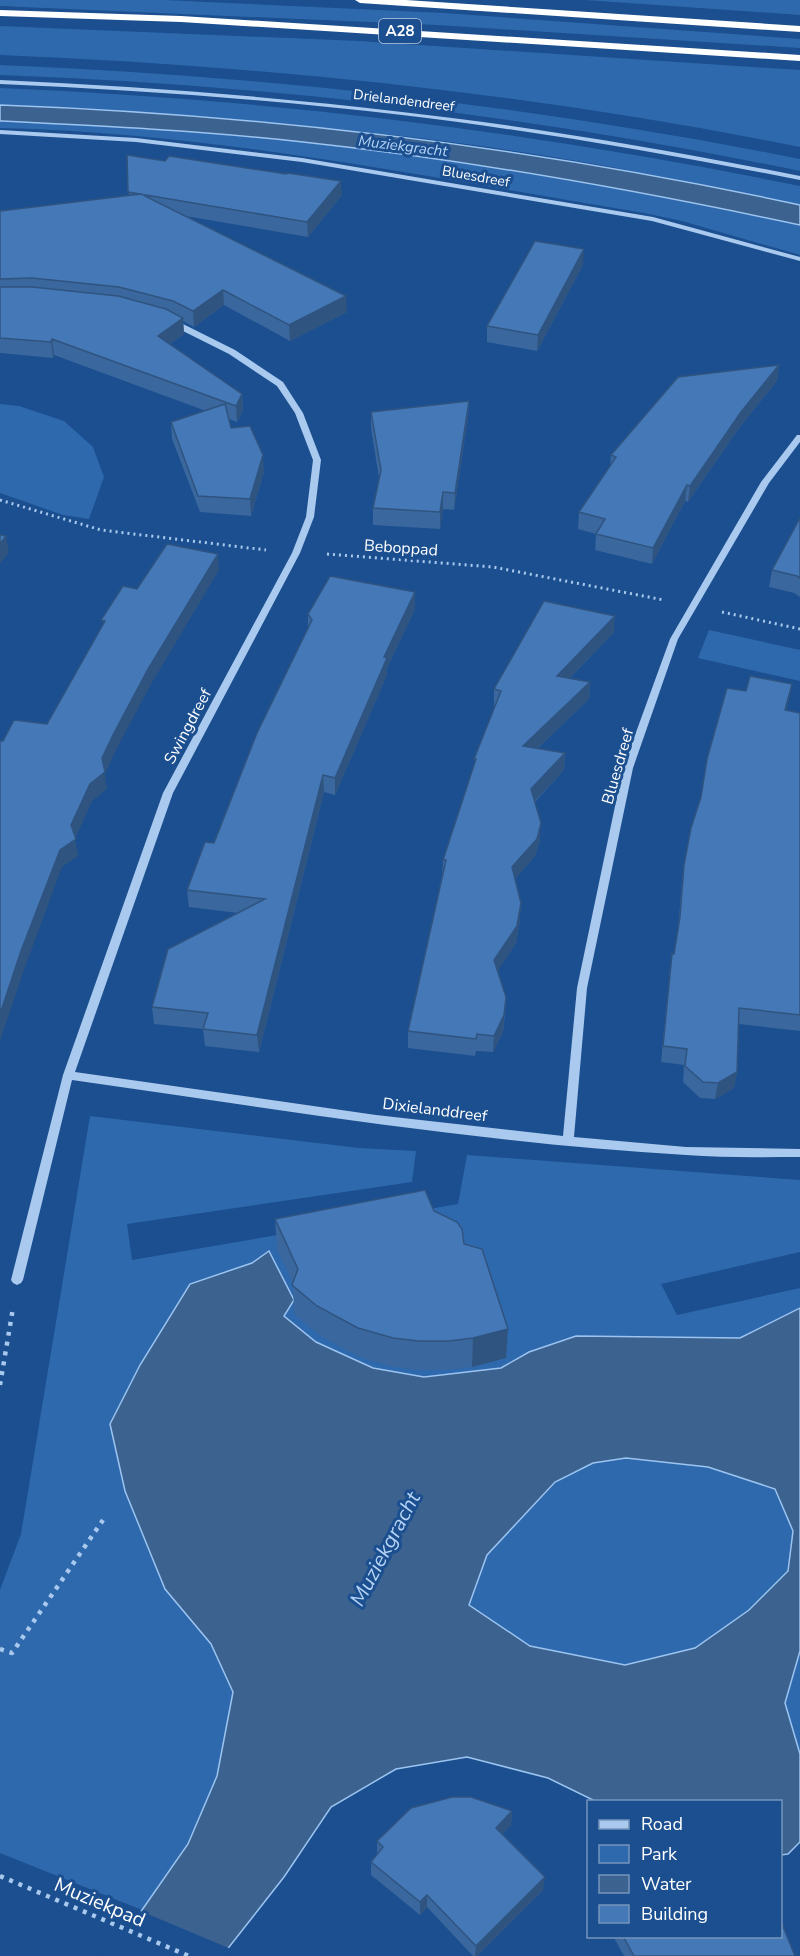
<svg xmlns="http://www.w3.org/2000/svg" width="800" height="1956" font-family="'Nunito Sans',sans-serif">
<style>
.green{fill:#2e69ad}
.water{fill:#3c6290;stroke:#9cc4f0;stroke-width:1.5;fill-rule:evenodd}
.pier{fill:#1b4f8f}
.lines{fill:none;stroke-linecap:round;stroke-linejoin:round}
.path-far1{stroke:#a9c9ee;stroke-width:3;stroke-dasharray:2 4;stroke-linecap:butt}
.path{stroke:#a9c9ee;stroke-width:4.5;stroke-dasharray:4 6;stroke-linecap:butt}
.minor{fill:#a9c9ee;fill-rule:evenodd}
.highway{fill:#fff;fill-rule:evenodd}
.wall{fill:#3a679d}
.shaded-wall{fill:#305480}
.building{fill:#4478b7;stroke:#305480;stroke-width:1.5}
.labels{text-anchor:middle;stroke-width:6;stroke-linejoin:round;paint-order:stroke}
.far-street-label{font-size:14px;fill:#fff;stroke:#1b4f8f}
.shield{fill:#1b4f8f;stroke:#bbcadd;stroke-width:1.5}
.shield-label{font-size:15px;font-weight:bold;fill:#fff}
.far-water-label{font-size:15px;font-style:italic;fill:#b5d3f5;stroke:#1b4f8f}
.street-label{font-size:16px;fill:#fff;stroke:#1b4f8f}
.near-street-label{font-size:20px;fill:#fff;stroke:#1b4f8f}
.near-water-label{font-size:21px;font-style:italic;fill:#b5d3f5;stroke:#1b4f8f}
</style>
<rect width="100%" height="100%" fill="#1b4f8f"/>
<path class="green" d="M0 0H164L444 13 800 39V48L437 25 0 6Z
M585 0H800V15Z
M0 26 359 41 800 70V147C536 94 269 66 0 55Z
M0 65C269 76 536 106 800 159V171C536 116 269 85 0 75Z
M0 88C270 99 536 132 800 186V205C663 175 524 149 384 134 257 119 128 111 0 105Z
M0 121C101 126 203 131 303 142 471 160 635 191 800 225V255L682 221 644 213C431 178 217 133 0 128Z
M0 404 19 406 64 421 93 447 104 477 89 519 63 515 0 493Z
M709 630 800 650V681L698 658Z
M90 1116 359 1148 416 1151 412 1182 127 1224 132 1260 458 1204 467 1155 800 1180V1252L661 1284 677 1315 800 1288V1308L740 1338 576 1336 529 1352 501 1368 424 1377 373 1368 316 1342 284 1315 252 1263 190 1284 140 1365 110 1424 125 1491 165 1589 211 1644 233 1692 217 1776 188 1844 142 1910 0 1853V1590L21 1534Z
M626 1458 708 1467 775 1489 793 1531 788 1571 749 1610 695 1648 625 1665 530 1646 469 1606 487 1555 555 1482 593 1463Z
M800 1651V1754L785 1703Z"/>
<path class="water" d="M0 105C269 115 537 148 800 205V225C636 190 470 160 303 142 203 131 101 126 0 121Z
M269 1251 294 1300 284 1316 316 1342 373 1368 424 1377 501 1368 529 1352 576 1336 740 1338 800 1308V1651L785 1703 800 1754V1842L788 1854 781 1855 780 1802 595 1801 548 1778 467 1757 396 1769 331 1807 284 1877 222 1956H104L142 1910 188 1844 217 1776 233 1692 211 1644 165 1589 125 1491 110 1424 140 1365 190 1284 252 1263ZM626 1458 708 1467 775 1489 793 1531 788 1571 749 1610 695 1648 625 1665 530 1646 469 1605 487 1555 555 1482 593 1463Z"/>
<path class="pier" d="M138 1910 231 1949 226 1956H101Z"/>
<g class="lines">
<path class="path-far1" d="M0 500 101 530 266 550
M327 554 493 567 664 600
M722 612 800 629"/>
<path class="path" d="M0 1385 13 1308
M0 1649 12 1653 103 1520
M0 1876 189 1956"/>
<path class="minor" d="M0 80C134 86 268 96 402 112 536 127 668 150 800 176V180C668 154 536 131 402 115 268 99 134 90 0 84Z
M0 130 136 138 302 158 653 217 800 257V261L652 221 302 162 136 142 0 134Z
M169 320H175L235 350 283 382 303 413 321 460 314 517 300 553 173 793 75 1072 376 1115 563 1136 577 988 623 768 670 639 761 482 797 435H800V442L769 483 678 639 633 768 587 988 574 1137 686 1147 800 1149V1157C762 1157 724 1158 686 1155 480 1143 276 1109 72 1080L23 1280 21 1283 17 1285 13 1283 11 1280 63 1075 163 793 292 553 306 517 313 460 295 413 277 386 229 354 169 324Z"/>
<path class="highway" d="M355 0H406L800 26V32L360 3Z
M0 10 181 16 800 55V61L181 22 0 16Z"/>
</g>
<path class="wall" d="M127 155 342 195 308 237 185 216 347 312 290 341 224 305 194 327 183 321 184 334 170 344 242 394 243 410 237 422 229 419 231 428 264 472 251 516 200 512 172 439 171 422 206 411 54 355 53 358 0 353V211L129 196Z
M583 265 537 351 487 342V326Z
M779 365 777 381 739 428 688 502 685 501 652 564 595 550 596 534 578 529 579 512 610 467 611 455Z
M469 401 468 417 454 510 443 509 440 529 373 525V508L379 478 371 428V412Z
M800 518V597L794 593 769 587 772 570Z
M415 609 387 668V675L335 795 324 792 259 1052 205 1046 203 1029 154 1024 152 1007 238 913 189 907 187 890 214 843 308 628V614Z
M614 632 570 678 590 682 589 699 537 749 565 753 564 770 535 802 540 840 535 856 515 879 520 920 516 943 498 970 506 997 505 1014 503 1032 493 1052 476 1051 475 1056 408 1048V1031L442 876 443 860 495 706H494V689Z
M792 684 786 711 800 713V1031L739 1024 737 1072 734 1088 715 1099 700 1098 683 1082 684 1065 661 1062 670 970 672 954H674L678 929 682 881 684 865 746 691Z
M434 1211 464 1244 508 1329 506 1358 472 1367 448 1370H417L393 1367 359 1357 319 1335 294 1314 293 1283 277 1249 275 1219Z
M512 1811 511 1825 502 1834 543 1890 477 1956H473L427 1907 420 1915 371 1875V1862L377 1854V1841Z
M613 1936H780L795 1956H624Z"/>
<path class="shaded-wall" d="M341 181 342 195 308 237 307 222Z
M584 249 583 265 537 351 538 335Z
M223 290 224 305 194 327 193 311Z
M346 296 347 312 290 341 289 325Z
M183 318 184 334 159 352 158 336Z
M52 339 54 355 53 358 51 342Z
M779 365 777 381 739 428 688 502 690 486 741 412Z
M242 394 243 410 237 422 236 406Z
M469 401 468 417 454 510 455 493Z
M263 455 264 472 251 516 250 499Z
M687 485 685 501 652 564 653 548Z
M443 492V509L440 529V512Z
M6 536 9 552 0 564V544Z
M218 554 219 570 150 686 116 750 105 774 107 789 92 801 75 839 78 856 62 867 25 967 0 1041V1014L21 951 60 850 114 733 148 669Z
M415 592V609L387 668V675L335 795V778L384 657Z
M615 616 614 632 555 693 557 676Z
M590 682 589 699 522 763 523 746Z
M792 684 789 700 782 727 785 710Z
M565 753 564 770 530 806 531 789Z
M323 775 324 792 259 1052 257 1035Z
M541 823 540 840 535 856 511 884 512 867Z
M521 903 520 920 516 943 494 977V960Z
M506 997 503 1032 493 1052 494 1036Z
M737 1072 734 1088 715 1099 718 1083Z
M508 1329 506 1358 472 1367 473 1338Z
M512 1811 511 1825 495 1841 496 1828Z
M545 1877 543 1890 477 1956H475L476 1946Z
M427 1895V1907L420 1915V1902Z"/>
<path class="building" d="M127 155 165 161 169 156 286 174 288 173 341 181 307 222 128 192Z
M141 194 346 296 289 325 223 290 193 311 173 301 119 287 32 278 0 279V211Z
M535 241 584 249 538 335 487 326Z
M0 287H32L118 296 166 309 183 318 158 336 242 394 236 406 52 339 51 342 0 338Z
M779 365 741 412 690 486 687 485 653 548 596 534 605 519 579 512 616 457 611 455 678 377Z
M469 401 455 493 443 492 440 512 373 508 381 470 371 412Z
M225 404 231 428 250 426 263 455 250 499 198 496 171 422Z
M800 518V578L797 576 772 570Z
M0 535 6 536 0 544Z
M167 544 218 554 148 669 114 733 102 758 105 772 90 784 71 825 76 839 60 850 21 951 0 1014V741H3L14 720 47 724 105 621 101 620 123 586 137 589Z
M330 576 415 592 384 657 387 658 335 778 323 775 257 1035 203 1029 208 1013 152 1007 168 949 265 899 187 890 205 842 214 843 257 733 312 620 308 614Z
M544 601 615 616 557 676 590 682 523 746 565 753 531 789 541 823 537 839 512 867 521 903 517 926 494 960 506 997 504 1015 494 1036 477 1034 476 1039 408 1031 446 860H443L476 759H474L501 691 494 689Z
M750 676 792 684 785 710 800 713V1015L739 1008 737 1072 718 1083 703 1082 685 1066 687 1049 663 1046 672 954H674L680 917 684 865 691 828 701 797 707 759 727 688 746 691Z
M425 1190 434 1211 457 1222 462 1229 464 1244 482 1249 508 1329 473 1338 449 1341H418L393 1338 358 1328 317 1306 292 1285 298 1269 275 1219Z
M452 1797H471L512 1811 496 1828 545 1877 476 1946 427 1895 420 1902 371 1862 383 1847 377 1841 411 1808Z
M782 1924 795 1956H634L623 1936H780V1925Z"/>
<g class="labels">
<g class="far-street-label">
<text transform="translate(404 100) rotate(7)" y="5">Drielandendreef</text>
<text transform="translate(476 176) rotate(10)" y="5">Bluesdreef</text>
</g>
<rect class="shield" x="379" y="19" width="42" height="24" rx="4.5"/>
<g class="shield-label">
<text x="400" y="36">A28</text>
</g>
<g class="far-water-label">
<text transform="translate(403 146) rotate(7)" y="5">Muziekgracht</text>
</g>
<g class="street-label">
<text transform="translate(401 547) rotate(4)" y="6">Beboppad</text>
<text transform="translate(187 726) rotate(-62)" y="6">Swingdreef</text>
<text transform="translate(617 766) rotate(-74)" y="6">Bluesdreef</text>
<text transform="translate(435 1109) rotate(7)" y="6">Dixielanddreef</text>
</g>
<g class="near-street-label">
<text transform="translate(100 1902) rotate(23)" y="7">Muziekpad</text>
</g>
<g class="near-water-label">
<text transform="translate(385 1549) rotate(-62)" y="7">Muziekgracht</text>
</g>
</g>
<rect x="587" y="1800" width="195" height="138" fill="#1b4f8f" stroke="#7695bc" stroke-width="1.5"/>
<rect x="599" y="1820" width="30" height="9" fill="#a9c9ee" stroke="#7695bc" stroke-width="1.5"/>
<text x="641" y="1830" font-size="18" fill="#ffffff">Road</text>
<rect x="599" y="1845" width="30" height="18" fill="#2e69ad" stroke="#7695bc" stroke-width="1.5"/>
<text x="641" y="1860" font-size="18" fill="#ffffff">Park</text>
<rect x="599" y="1875" width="30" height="18" fill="#3c6290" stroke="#7695bc" stroke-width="1.5"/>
<text x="641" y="1890" font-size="18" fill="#ffffff">Water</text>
<rect x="599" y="1905" width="30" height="18" fill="#4478b7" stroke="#7695bc" stroke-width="1.5"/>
<text x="641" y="1920" font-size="18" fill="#ffffff">Building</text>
</svg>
